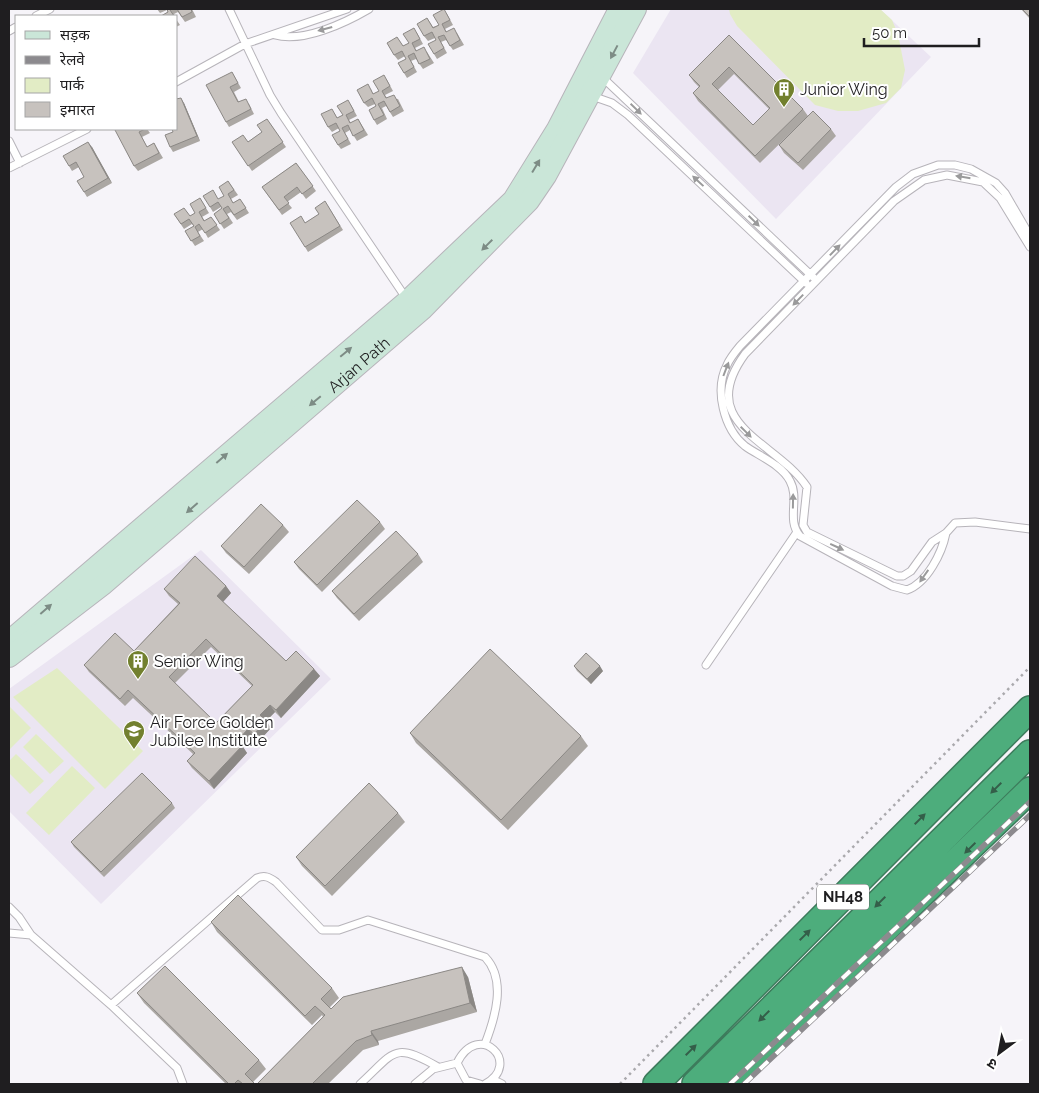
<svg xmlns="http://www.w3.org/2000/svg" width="1039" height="1093" font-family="Raleway,'Noto Sans Devanagari',sans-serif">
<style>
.built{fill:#ebe5f2}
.green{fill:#e2ecc5}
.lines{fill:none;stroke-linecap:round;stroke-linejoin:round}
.lane-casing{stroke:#b7b4ba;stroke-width:9}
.secondary-casing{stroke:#b7b4ba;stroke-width:22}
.highway-casing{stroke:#3d7b5c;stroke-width:28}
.path{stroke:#aaa9ad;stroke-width:2.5;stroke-dasharray:2.5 4;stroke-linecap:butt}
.lane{stroke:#fff;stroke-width:7}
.secondary{stroke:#cae6d8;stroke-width:20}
.highway{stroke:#4dad7c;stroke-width:25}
.rail-casing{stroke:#8c8a8e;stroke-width:5.5}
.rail{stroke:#fff;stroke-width:4;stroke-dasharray:11;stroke-linecap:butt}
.wall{fill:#aba7a3;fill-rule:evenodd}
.shaded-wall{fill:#8b8885}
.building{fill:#c7c2be;stroke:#8b8885;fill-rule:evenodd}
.oneway{fill:#9a9a9b}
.oneway2{fill:#7d8c85}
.oneway3{fill:#345e49}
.labels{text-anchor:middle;stroke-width:4;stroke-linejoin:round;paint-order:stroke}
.shield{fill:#fff;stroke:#626263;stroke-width:1}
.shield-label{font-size:15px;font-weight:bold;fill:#1f1e20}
.poi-label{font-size:16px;fill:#1f1e20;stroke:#fff;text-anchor:start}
.street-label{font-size:16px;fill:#1f1e20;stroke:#fff}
</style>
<rect width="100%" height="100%" fill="#f6f4f9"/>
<path class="built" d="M671 9H880L931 57 776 219 633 73Z
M201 550 331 679 101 904 9 811V689Z"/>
<path class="green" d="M729 9H880L892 20 898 34 905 70 901 88 886 103 858 111H838L815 105 737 26 730 14Z
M57 668 143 751 105 789 13 697Z
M9 706 31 728 9 750Z
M36 734 64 761 50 774 23 747Z
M16 754 44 781 30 794 9 773V761Z
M72 766 95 788 49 835 26 813Z"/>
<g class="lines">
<g class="lane-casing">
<path id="lane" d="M229 9 270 95 281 113 406 298
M36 16 50 9
M9 31 16 27
M275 35C303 43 345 23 369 9
M601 76 813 277
M176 82 245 44 347 9
M592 96 612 103 628 115 806 283
M9 141 20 163
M9 168 87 129
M1030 247 1000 198 983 182 947 175 924 180 894 201 745 354C693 425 777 441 807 487L803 525 807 532 897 576H903L911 571 932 542 946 533 955 523 975 522 1030 529
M946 533C942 553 927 583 907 590L892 586 800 536C786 520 800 499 790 481 782 465 759 456 745 446 724 429 714 390 727 365 730 358 735 352 740 346L896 187 913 174 938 165H955L971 169 996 183 1005 193 1030 236
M706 665 797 532
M9 907 19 917 31 935 111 1005 177 1068 183 1084
M9 933 31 935
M111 1005 257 878C265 875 269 877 276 882L322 930H339L368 920 485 957C507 980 495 1018 485 1044
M494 1080 502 1084
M360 1084C395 1052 393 1041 438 1067
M415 1084 433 1069 457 1063
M480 1084 466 1080 457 1063C479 1019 523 1064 485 1084"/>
</g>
<g class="secondary-casing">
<g id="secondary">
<path d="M9 641 408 300 513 200 557 129 619 9"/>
<path id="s1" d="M9 657 104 584 422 310 529 201 546 176 636 9"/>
</g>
</g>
<g class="highway-casing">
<path id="highway" d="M656 1084 1030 709
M695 1084 1030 753
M725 1084 1030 790"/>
</g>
<path class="path" d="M620 1084 1030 667"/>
<use href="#lane" class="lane"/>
<use href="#secondary" class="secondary"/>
<use href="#highway" class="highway"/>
<g class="rail-casing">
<path id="rail" d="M730 1084 1030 802
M744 1084 1030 815"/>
</g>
<use href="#rail" class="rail"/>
</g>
<path class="wall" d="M157 9H192L196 17 185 22 178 12 174 14 175 16H161L168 12 167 10 160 13Z
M1021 9H1030V19Z
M447 14 453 25 445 29 447 32 457 33 464 45 453 50 446 40 441 42 447 53 437 59 434 54 436 40 435 38 428 41 424 36 427 18 433 27 439 25Z
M176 19 180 25 176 27Z
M417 33 423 44 415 48 417 51 427 52 434 63 423 69 416 59 411 61 417 72 407 78 404 73 406 59 405 56 398 60 394 55 397 37 403 46 409 43Z
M729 35 803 109 808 116 760 163 698 101 693 93 699 87 694 82 689 75ZM734 74 769 109 753 125 718 90Z
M232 72 241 88 234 92 239 102 249 104 254 114 229 127 226 122Z
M387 80 393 91 385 95 387 98 398 99 404 111 393 117 386 106 382 108 387 119 377 125 374 120 376 106 375 104 368 107 364 103 371 89 373 94 379 91Z
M184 103 200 141 173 152 170 147Z
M351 105 357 116 349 120 351 123 358 119 368 135 357 141 350 130 345 133 351 144 341 149 338 145 340 131 339 128 332 132 328 127 335 114 337 118 343 115Z
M267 119 286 147 252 171 232 142H248L262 132Z
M116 129H147L150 133 142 137 147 147 154 143 163 158 138 171 134 166Z
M831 129 836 136 803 170 784 153 779 145Z
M92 147 112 183 87 197 84 192V177L79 167 72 171 69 166Z
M296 163 316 191 306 199 301 192 287 202 292 208 282 215 262 187Z
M228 181 238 195 231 199 233 203 240 199 249 213 237 220 231 212 227 214 233 223 224 229 214 214 222 208 221 207 213 212 210 207 219 199 224 196Z
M200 198 209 213 202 217 205 221 211 217 220 230 208 238 203 229 198 232 204 241 195 246 185 231 194 226 192 224 184 229 174 214 190 216 195 213Z
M328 206 343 230 308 252 305 247V223L319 214Z
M380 522 385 529 322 592 299 569 294 562Z
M283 525 289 532 249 574 226 553 221 546Z
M418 554 423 562 359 621 337 598 332 591Z
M226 586 231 593 223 602 286 661 314 669 320 676 281 718 275 712 266 721 271 728 259 741 253 736 243 747 247 753 214 789 192 768 187 761 193 754 133 698 125 706 89 672 84 665 134 651 178 604 169 596 164 589ZM211 647 252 686 216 723 175 683Z
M574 666 603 671 591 684 577 671Z
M410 733 581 736 588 746 508 830 416 743Z
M172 803 175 808 104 877 74 847 71 842Z
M398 813 405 822 332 896 302 866 296 857Z
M211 922 332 988 339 998 330 1007 331 1009 468 977 477 1012 378 1041 379 1045 363 1050 328 1084H257L323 1017 322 1015 312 1025 217 932Z
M137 993 259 1060 266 1069 253 1082 255 1084H226L144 1003Z"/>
<path class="shaded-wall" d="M181 98 184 103 200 141 197 136Z
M88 142 92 147 112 183 108 178Z
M226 586 231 593 222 603 217 596Z
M600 666 603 671 591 684 587 679Z
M314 669 320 676 281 718 276 710Z
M270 705 275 712 266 721 271 728 259 741 254 734 260 715Z
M248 729 253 736 243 747 247 753 214 789 209 781 237 741Z
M462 967 468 977 477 1012 470 1003Z
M371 1031 378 1041 379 1045 372 1035Z"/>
<path class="building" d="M167 9H172L170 10 174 16H161L168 12Z
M177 9H191L192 12 182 17Z
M444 9 450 20 442 24 446 32 454 28 460 40 450 46 444 35 438 37 444 48 434 54 428 44 436 40 432 32 424 36 417 24 427 18 433 28 439 25 433 15Z
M1022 9H1030V17Z
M414 28 420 39 412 43 416 51 424 47 430 59 419 64 414 53 408 56 414 67 404 73 398 63 406 59 402 51 394 55 387 43 397 37 403 46 409 43 403 34Z
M729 35 803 109 755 156 693 93 700 86 689 75ZM729 67 770 108 753 125 712 84Z
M232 72 238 83 230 87 238 102 246 99 251 109 226 122 206 85Z
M384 75 390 86 382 91 386 98 394 95 400 106 390 112 384 101 378 104 384 115 374 120 369 110 376 106 372 98 364 103 357 90 368 84 373 94 379 91 373 81Z
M181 98 197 136 170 147 165 135 173 132 172 129H176V99Z
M348 100 354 111 346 115 350 123 358 119 364 130 353 136 348 125 342 128 348 139 338 145 332 135 340 131 336 123 328 127 321 114 332 109 337 118 343 115 337 106Z
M813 111 831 129 798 163 779 145Z
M267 119 283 142 248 166 232 142 243 135 248 142 262 132 257 125Z
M116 129H145L139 132 147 147 154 143 159 153 134 166 115 130Z
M88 142 108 178 84 192 77 181 84 177 76 162 69 166 63 156Z
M296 163 313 186 302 194 297 187 284 197 289 203 279 210 262 187Z
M228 181 234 190 228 194 233 203 240 199 246 208 234 215 228 206 223 209 229 218 220 224 214 214 222 208 218 202 210 207 203 196 213 190 218 199 224 196 219 187Z
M200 198 206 208 199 212 204 221 211 217 217 225 205 233 199 224 195 227 200 236 191 241 185 231 194 226 189 219 181 224 174 214 184 208 190 216 195 213 190 204Z
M325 201 340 226 305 247 290 223 301 216 305 223 319 214 315 208Z
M357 500 380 522 317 585 294 562Z
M261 504 283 525 244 567 221 546Z
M396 531 418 554 354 614 332 591Z
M195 556 226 586 217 596 286 661 296 651 314 669 276 710 270 705 260 715 266 721 254 734 248 729 237 741 242 746 209 781 187 761 195 753 128 690 120 699 84 665 115 633 134 651 180 603 164 589ZM206 639 253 685 216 723 169 677Z
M490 649 581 736 501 820 410 733Z
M586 653 600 666 587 679 574 666Z
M142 773 172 803 101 872 71 842Z
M369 783 398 813 325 886 296 857Z
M238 895 332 988 321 999 331 1009 343 997 462 967 470 1003 371 1031 372 1035 356 1041 312 1084H257L325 1015 315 1006 305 1016 211 922Z
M165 966 259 1060 245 1074 255 1084H243L238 1080 234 1084H229L137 993Z"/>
<defs><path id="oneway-solid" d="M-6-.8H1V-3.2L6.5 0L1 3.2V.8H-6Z" transform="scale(1.25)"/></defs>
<g class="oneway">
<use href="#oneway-solid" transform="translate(325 29) rotate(165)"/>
<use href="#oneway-solid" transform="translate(636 109) rotate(44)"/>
<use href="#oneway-solid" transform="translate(963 177) rotate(-171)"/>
<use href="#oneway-solid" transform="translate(698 181) rotate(-137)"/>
<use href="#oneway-solid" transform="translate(754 221) rotate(44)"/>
<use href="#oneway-solid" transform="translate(835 250) rotate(-46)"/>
<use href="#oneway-solid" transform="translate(798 300) rotate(134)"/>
<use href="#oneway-solid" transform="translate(726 369) rotate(-69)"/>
<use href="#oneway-solid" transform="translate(746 432) rotate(45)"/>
<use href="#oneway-solid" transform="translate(793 501) rotate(-89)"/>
<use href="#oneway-solid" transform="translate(837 547) rotate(25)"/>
<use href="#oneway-solid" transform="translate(924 576) rotate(125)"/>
</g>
<g class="oneway2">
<use href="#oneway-solid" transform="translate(614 52) rotate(118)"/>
<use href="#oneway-solid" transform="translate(536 166) rotate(-59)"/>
<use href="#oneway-solid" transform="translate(487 245) rotate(135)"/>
<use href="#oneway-solid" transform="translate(346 352) rotate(-40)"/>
<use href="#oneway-solid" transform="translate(315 401) rotate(140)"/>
<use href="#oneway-solid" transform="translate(222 458) rotate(-41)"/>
<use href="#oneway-solid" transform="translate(192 508) rotate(139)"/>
<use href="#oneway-solid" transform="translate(46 609) rotate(-41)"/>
</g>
<g class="oneway3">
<use href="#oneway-solid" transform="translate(996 788) rotate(135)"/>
<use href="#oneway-solid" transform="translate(920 819) rotate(-45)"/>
<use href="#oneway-solid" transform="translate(970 848) rotate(136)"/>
<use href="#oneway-solid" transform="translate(880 902) rotate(135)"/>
<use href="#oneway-solid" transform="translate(805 935) rotate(-45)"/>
<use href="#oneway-solid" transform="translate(764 1016) rotate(135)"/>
<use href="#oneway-solid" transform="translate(691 1050) rotate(-45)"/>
</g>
<defs>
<g id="building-pin" transform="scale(1.125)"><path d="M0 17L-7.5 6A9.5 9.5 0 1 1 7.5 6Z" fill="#72802e" stroke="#fff"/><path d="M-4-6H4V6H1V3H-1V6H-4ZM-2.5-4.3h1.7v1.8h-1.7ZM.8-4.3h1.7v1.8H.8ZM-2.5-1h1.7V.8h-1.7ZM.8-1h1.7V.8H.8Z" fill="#fff"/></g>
<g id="school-pin" transform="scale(1.125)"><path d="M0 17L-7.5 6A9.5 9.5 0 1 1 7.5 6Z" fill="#72802e" stroke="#fff"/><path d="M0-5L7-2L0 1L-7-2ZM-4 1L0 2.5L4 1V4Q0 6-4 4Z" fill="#fff"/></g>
</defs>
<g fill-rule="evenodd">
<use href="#building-pin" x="784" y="89"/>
<use href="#building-pin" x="138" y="661"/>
<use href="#school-pin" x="134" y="731"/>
</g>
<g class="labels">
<rect class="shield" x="817" y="884.5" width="52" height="25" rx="4"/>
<g class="shield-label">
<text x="843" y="902">NH48</text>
</g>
<g class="poi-label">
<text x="800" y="95">Junior Wing</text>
<text x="154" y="667">Senior Wing</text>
<text x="150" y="728">Air Force Golden<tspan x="150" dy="18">Jubilee Institute</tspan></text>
</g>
<g class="street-label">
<text dy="6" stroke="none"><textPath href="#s1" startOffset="456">Arjan Path</textPath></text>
</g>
</g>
<rect width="1039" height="1093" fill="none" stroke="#1f1e20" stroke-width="20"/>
<rect x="15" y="15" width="162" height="115" fill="#ffffff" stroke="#a5a5a6"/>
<rect x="25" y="31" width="25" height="8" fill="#cae6d8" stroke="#a5a5a6"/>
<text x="60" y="40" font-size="15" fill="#1f1e20">सड़क</text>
<rect x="25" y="56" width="25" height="8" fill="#8c8a8e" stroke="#a5a5a6"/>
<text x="60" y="65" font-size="15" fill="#1f1e20">रेलवे</text>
<rect x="25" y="78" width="25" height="15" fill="#e2ecc5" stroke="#a5a5a6"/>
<text x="60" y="90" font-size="15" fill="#1f1e20">पार्क</text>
<rect x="25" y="102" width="25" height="15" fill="#c7c2be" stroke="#a5a5a6"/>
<text x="60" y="115" font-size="15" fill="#1f1e20">इमारत</text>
<g transform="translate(999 1053) rotate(212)" stroke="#ffffff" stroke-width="4" paint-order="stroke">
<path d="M0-4L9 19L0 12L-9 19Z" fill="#1f1e20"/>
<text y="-8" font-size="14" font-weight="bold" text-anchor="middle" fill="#1f1e20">उ</text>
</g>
<path d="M864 38v8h115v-8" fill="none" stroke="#1f1e20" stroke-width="2.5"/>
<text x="872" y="38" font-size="15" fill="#1f1e20" stroke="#ffffff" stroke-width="4" paint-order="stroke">50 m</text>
</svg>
